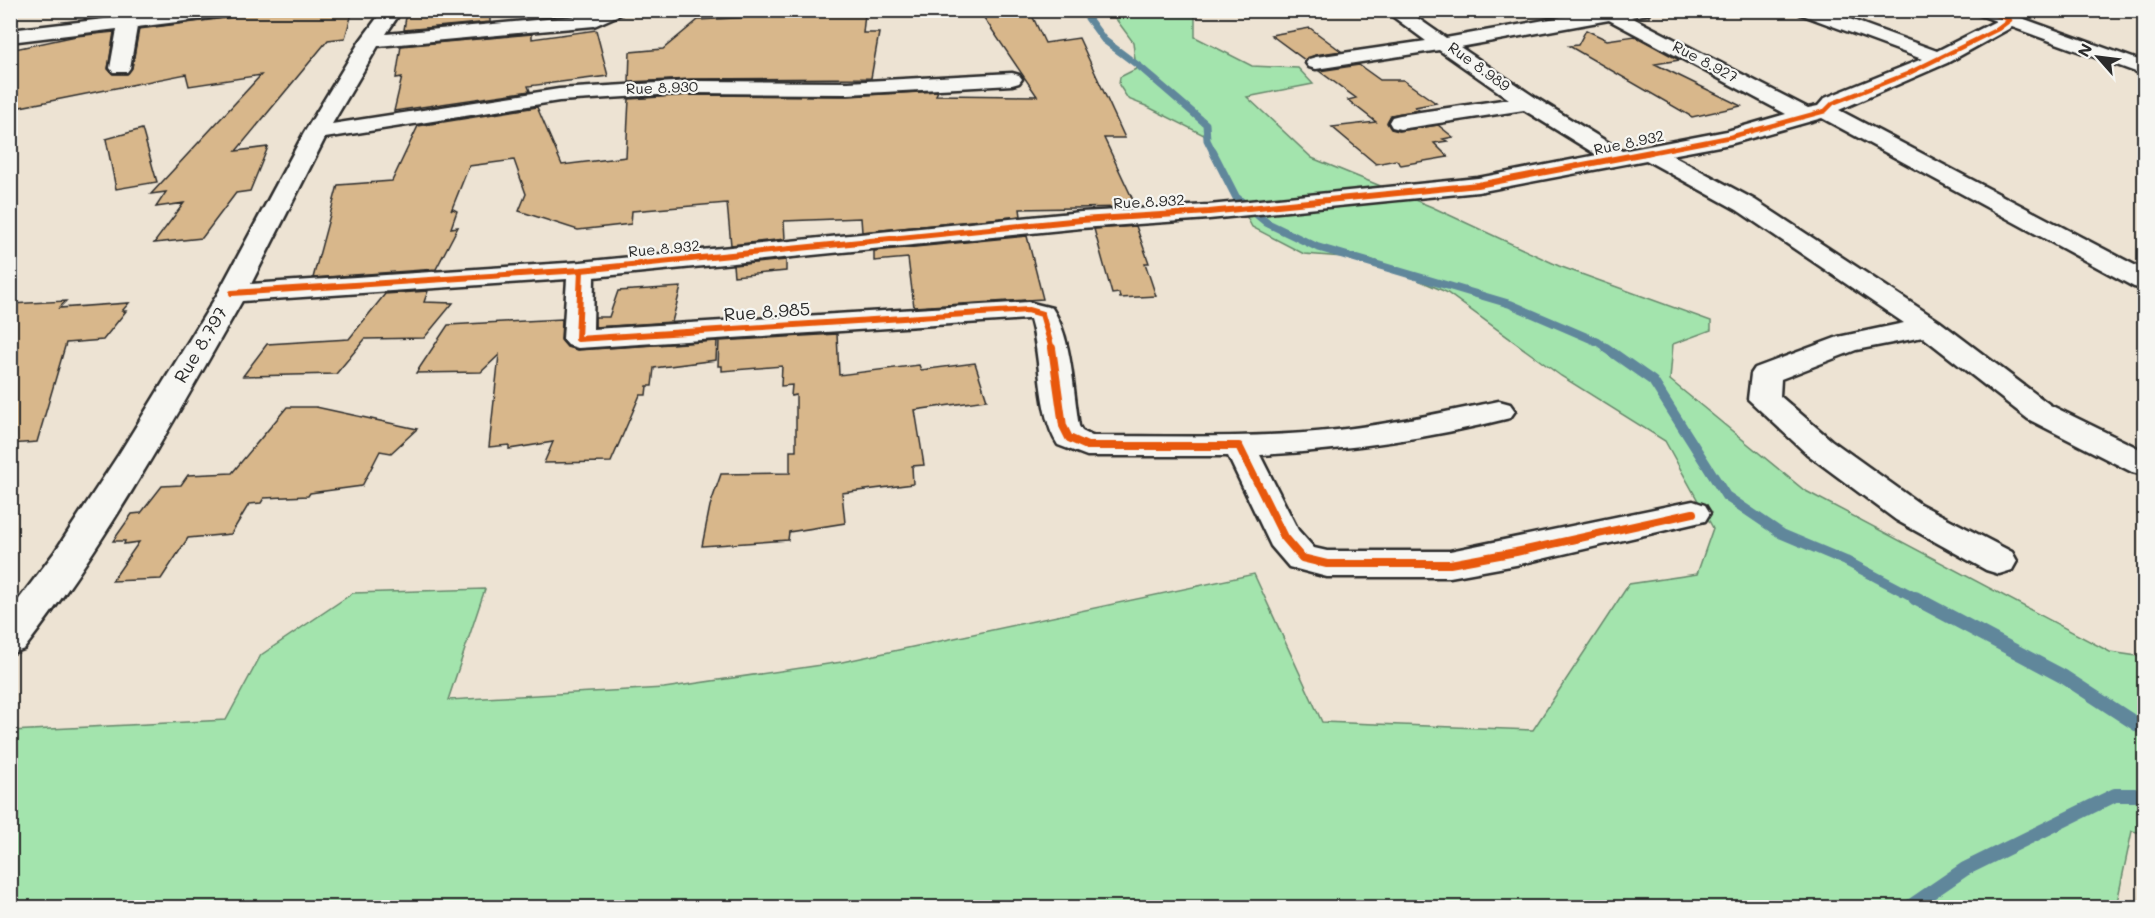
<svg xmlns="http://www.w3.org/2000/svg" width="2155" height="918" font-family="Mali,sans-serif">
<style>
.green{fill:#a3e4ad;stroke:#67886c;stroke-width:1.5}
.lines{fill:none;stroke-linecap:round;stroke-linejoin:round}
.stream-far3{stroke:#60879b;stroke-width:7}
.stream-far2{stroke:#60879b;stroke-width:8}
.stream-far1{stroke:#60879b;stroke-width:10}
.stream{stroke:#60879b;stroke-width:14}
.building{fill:#d8b78b;stroke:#2b2b2b;stroke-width:1.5}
.minor-casing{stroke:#2b2b2b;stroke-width:5}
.minor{fill:#f6f6f2;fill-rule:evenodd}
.cycleway-far2-casing{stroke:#f6f6f2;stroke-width:7}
.cycleway-far1-casing{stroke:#f6f6f2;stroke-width:9}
.cycleway-casing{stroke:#f6f6f2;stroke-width:11}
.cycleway-far2{stroke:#e8590c;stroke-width:4.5}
.cycleway-far1{stroke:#e8590c;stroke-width:6}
.cycleway{stroke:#e8590c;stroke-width:8}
.labels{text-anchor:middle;stroke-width:4.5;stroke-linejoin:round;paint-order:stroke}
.far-street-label{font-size:15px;fill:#2b2b2b;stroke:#f6f6f2}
.street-label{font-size:18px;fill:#2b2b2b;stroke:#f6f6f2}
</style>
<rect width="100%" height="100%" fill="#ede3d3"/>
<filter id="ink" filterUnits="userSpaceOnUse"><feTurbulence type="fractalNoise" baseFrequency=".0167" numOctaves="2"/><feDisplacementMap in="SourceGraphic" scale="12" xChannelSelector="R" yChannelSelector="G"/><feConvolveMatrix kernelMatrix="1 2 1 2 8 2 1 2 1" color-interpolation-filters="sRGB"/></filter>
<g filter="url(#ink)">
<path class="green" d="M1110 11H1195V37L1252 66 1298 68 1313 84 1247 97 1312 158 1432 207 1559 266 1711 321V330L1673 344 1670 380 1804 490 2110 652 2144 657V833L2132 831 2116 907 11 908V731L226 720 261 655 353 593 485 589 448 700 664 688 842 662 1254 574 1322 722 1533 730 1629 584 1697 574 1713 528 1665 441 1561 376 1446 292 1370 259 1304 254 1252 227 1204 135 1146 106 1128 99 1119 85 1120 77 1136 69 1133 42Z"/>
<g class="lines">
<path class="stream-far3" d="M1082 10 1104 40 1140 67 1206 124 1207 140 1214 154"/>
<path class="stream-far2" d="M1213 152 1236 197 1267 223 1317 247 1510 304 1598 342 1608 349"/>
<path class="stream-far1" d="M1606 348 1653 381 1726 496 1782 534 1846 561 1918 599"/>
<path class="stream" d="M1915 598 2064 677 2144 729
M1908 908 1965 869 2115 795H2144"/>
</g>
<path class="building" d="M94 10H157L84 19 86 16 93 15Z
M244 10H353L345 38 328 40 236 151 268 147 250 191 236 193 202 238 154 243 184 203 156 207 166 192 151 194 261 75 189 86 186 74 10 109V50L76 36 114 32 108 69 113 74H127L132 68 139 29 233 17Z
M407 10H448L447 19 490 14V22L404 30Z
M755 10H854V15L865 14 863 33H879L871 78 691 79 629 82 630 52 663 49 698 20 753 17Z
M1030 11 1045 43 1079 38 1125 138H1104L1133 200 1126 201 1128 207 1020 209 1021 216 862 232 861 218 784 221 785 239 731 245 727 203 632 211 631 224 578 230 519 211 526 194 514 160 469 166 451 211 453 209 457 211 451 228 458 227 436 269 313 278 338 185 392 181 418 126 537 107 562 165 626 157 629 99 691 95 848 96 938 91 936 95 1037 96 982 15Z
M1310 28 1341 51 1315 55 1305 60 1271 35Z
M596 30 608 76 528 86 530 91 394 111 402 77 396 78 401 46 532 34V39Z
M1586 30 1607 40 1635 36 1679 60 1655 64 1741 106 1692 117 1569 46 1578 45Z
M1359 65 1380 80H1403L1436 103 1415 107 1419 110 1391 115 1387 123 1391 129 1399 131 1438 125 1453 137 1443 139 1447 141 1434 143 1448 157 1401 165 1396 160 1376 164 1332 127 1376 122 1348 100 1356 98 1319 71Z
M142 129 157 182 116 189 106 139Z
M1136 226 1149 263H1145L1156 296 1120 298 1119 293 1112 294 1094 229Z
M1027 236 1043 299 914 307 908 258 874 261V251Z
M786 260V271L734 276 733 265Z
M681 287 672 322 595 327V317H609L618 291Z
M428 291 424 302 453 303 424 338 365 339 336 374 243 376 267 344 349 339 385 294Z
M66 301 59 308 129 303 122 311H126L103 340 66 343 37 442 10 444V304Z
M562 319 561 340 567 347 577 350 717 341 716 360 654 368 652 386H647L646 395H640L611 462 544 463 553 442 509 449V445L489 447 499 355 481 372 416 373 448 325Z
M837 334 839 375 919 365 921 370 975 363 987 400 915 410 924 465 912 466 913 484 842 493 845 523 789 532 788 540 702 546 710 506 721 474 790 473V451H796V395L791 396 792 385 781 386 782 366 722 371V366H718L719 341Z
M287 407H316L417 429 391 453 380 451 362 486 310 493 308 496 264 498 261 503 249 504 231 534 188 538 161 579 112 581 139 542 124 544 125 541H113L132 514 141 513 162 486 181 485 188 475 232 473Z"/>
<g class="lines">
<g class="minor-casing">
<path id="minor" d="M181 10H242L233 15 137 27 130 68 127 72H113L110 68 117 29 10 42V30Z
M383 10H402L386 34 590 15 599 10H624L621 14 594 26 378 46 332 124 559 89 691 81 848 82 1012 73 1019 75 1022 79 1019 83 1012 85 848 94 691 93 559 101 325 138 251 284 581 262 1081 212 1209 205 1478 178 1597 155 1524 110 1400 129 1392 127 1389 122 1392 117 1400 115 1509 99 1439 50 1316 69 1309 67 1306 63 1309 59 1316 57 1426 41 1384 10H1406L1446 38 1600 10H1651L1648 14 1631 17 1808 108 1818 106 1825 98 1922 59 1800 14 1797 10H1825L1937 51 1996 21 1977 14 1974 10H2017L2019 17 2144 62V75L2012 27 1947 63 1839 110 2144 270V289L2134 287 1822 118 1730 144 1671 155 1755 200 1939 321 2050 405 2144 451V475L2132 472 2028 419 1923 337 1856 350 1781 379 1780 396 1831 440 1920 504 2012 552 2017 561 2012 570 1999 574 1986 570 1896 520 1807 454 1748 399 1751 374 1755 368 1838 337 1904 323 1737 210 1646 160 1478 192 1209 219 1081 228 594 277 593 329 1028 302 1052 308C1072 337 1073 391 1079 426L1082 431 1092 436C1173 436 1256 439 1337 430 1392 424 1445 412 1499 401L1510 404 1515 411 1510 418C1428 439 1345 450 1260 455L1298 530 1314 548 1327 551H1450L1693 501 1705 505 1710 513 1705 521 1516 565 1450 577H1327L1289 567 1271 546 1228 456H1087L1058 445C1037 413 1042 358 1030 319H1027L578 348 568 345 563 339 567 279 242 301C175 419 107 542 24 649L10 654V611L54 553 119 454 217 295 304 133 360 41ZM1609 20 1786 114 1727 131 1622 151 1536 98 1460 47Z"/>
</g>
<use href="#minor" class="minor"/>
<g class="cycleway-far2-casing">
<path id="cycleway-far2" d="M1643 154 1730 137 1825 111 1833 103 1907 74 1998 29 2010 20 1983 10"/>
</g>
<g class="cycleway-far1-casing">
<path id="cycleway-far1" d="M581 270 578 339 1028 310 1042 314 1052 349
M232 293 581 270 1081 220 1209 212 1478 185 1651 152"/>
</g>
<g class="cycleway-casing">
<path id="cycleway" d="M1052 348 1063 426 1069 438 1087 446H1239L1284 537 1302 558 1327 564H1450L1516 552 1693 513"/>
</g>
<use href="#cycleway-far2" class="cycleway-far2"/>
<use href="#cycleway-far1" class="cycleway-far1"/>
<use href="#cycleway" class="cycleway"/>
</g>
</g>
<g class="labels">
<g class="far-street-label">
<text transform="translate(1705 62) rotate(28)" y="5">Rue 8.927</text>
<text transform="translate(1479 67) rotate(36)" y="5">Rue 8.989</text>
<text transform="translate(662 88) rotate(-2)" y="5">Rue 8.930</text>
<text transform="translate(1629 143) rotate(-12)" y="5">Rue 8.932</text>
<text transform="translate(1149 202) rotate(-3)" y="5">Rue 8.932</text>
<text transform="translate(664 249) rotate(-5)" y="5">Rue 8.932</text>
</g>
<g class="street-label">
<text transform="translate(767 312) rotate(-4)" y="6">Rue 8.985</text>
<text transform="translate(201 345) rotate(-59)" y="6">Rue 8.797</text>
</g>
</g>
<rect width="2155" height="918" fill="none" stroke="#f6f6f2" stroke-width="36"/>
<rect x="18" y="18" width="2119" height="882" fill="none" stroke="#2b2b2b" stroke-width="2" filter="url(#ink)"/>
<g transform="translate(2098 57) rotate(298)" stroke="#f6f6f2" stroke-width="4.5" paint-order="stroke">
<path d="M0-4.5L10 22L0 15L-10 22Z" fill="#2b2b2b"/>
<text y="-9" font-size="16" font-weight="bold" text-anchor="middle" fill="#2b2b2b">N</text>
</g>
</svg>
